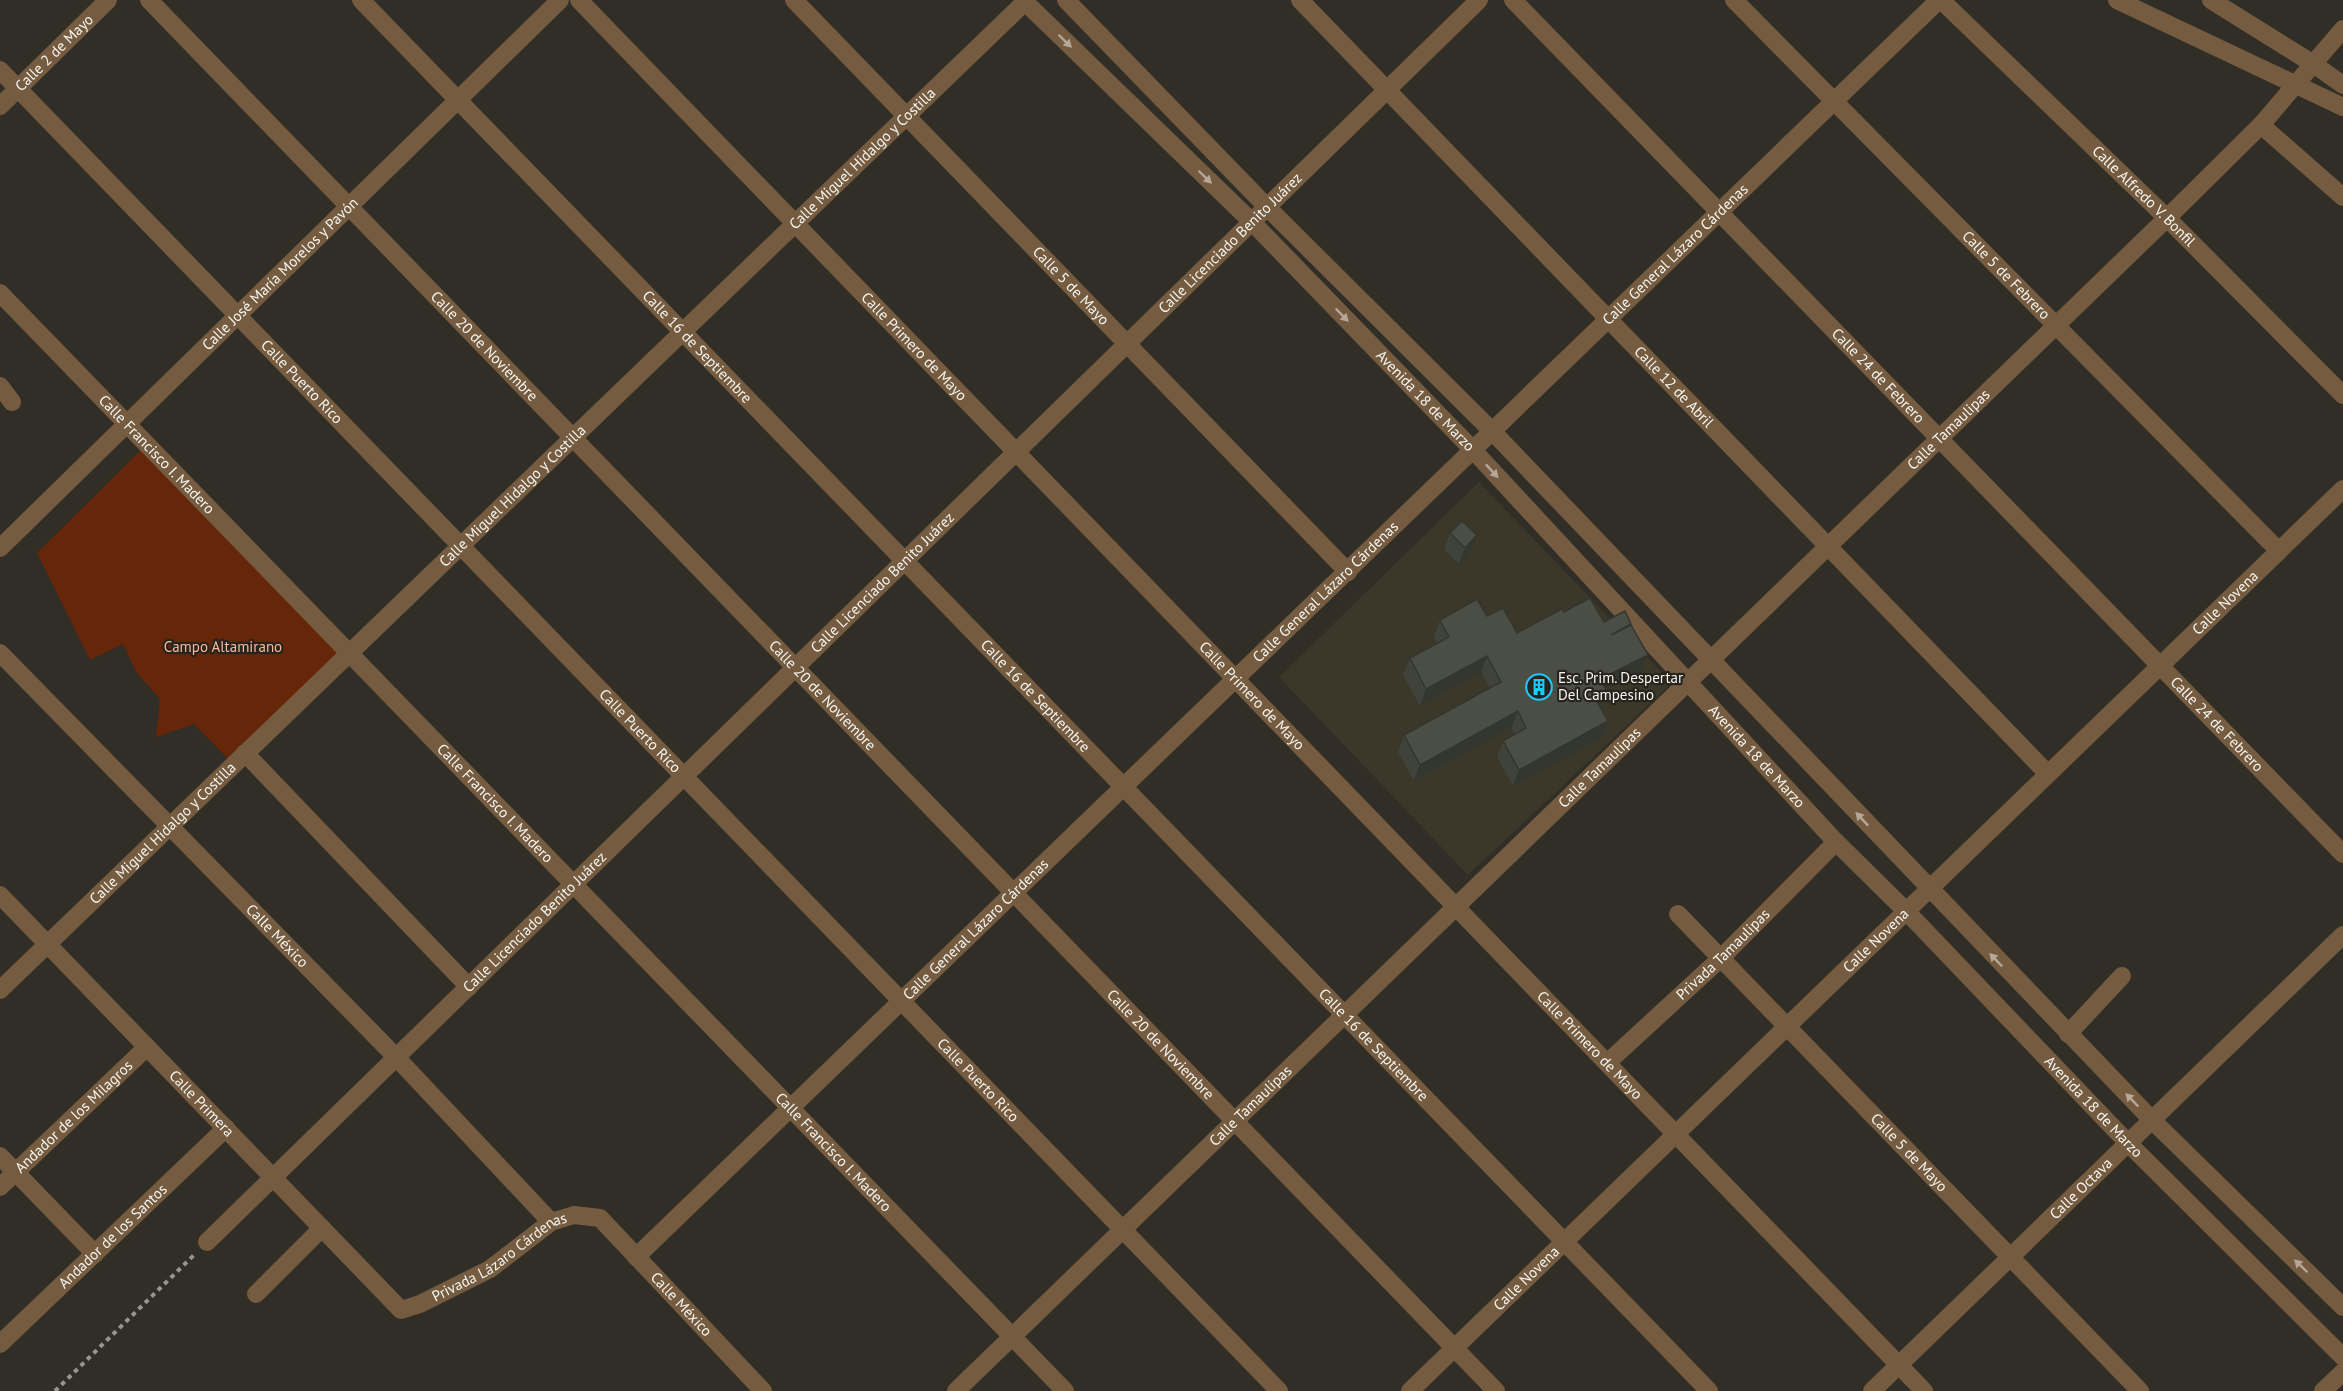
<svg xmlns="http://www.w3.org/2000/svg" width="2343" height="1391" font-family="'PT Sans',sans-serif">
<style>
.built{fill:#3b3729}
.green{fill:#652609}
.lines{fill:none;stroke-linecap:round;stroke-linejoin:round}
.path{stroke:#97958f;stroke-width:4;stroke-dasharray:4.5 4.5;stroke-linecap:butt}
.minor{stroke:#755c40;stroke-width:18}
.tertiary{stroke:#755c40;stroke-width:18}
.wall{fill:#40433b}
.shaded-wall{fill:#343730}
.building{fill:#4b4e45;stroke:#343730;stroke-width:1.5}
.oneway{fill:#b5a898}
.labels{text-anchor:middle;stroke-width:4.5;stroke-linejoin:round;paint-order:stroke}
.street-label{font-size:15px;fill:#f5f4ef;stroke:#26241c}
.park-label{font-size:15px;fill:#fbb69c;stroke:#26241c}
.poi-label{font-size:15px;fill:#f5f4ef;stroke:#26241c;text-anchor:start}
</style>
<rect width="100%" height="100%" fill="#302e26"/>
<path class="built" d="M1479 482 1672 683 1468 875 1279 677Z"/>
<path class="green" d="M142 449 343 651 230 761 194 724 156 737 160 699 136 672 123 644 90 660 37 553Z"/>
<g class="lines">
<path class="path" d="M55 1391 194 1255"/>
<g class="minor">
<path id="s1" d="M149 0 1496 1391"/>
<path id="s2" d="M361 0 1709 1391"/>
<path id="s3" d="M579 0 1924 1391"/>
<path id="s4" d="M794 0 1348 572"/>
<path id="s5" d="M1300 0 2048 774"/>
<path id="s6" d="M1513 0 2343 854"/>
<path id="s7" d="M1734 0 2279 551"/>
<path id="s8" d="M1941 0 2167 218 2343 395"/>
<path d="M2117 0 2343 107"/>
<path d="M2211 0 2315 65 2343 85"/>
<path id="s9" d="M0 70 1279 1391"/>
<path d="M2261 125 2343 197"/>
<path id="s10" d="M0 293 1065 1391"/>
<path d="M0 386 12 402"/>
<path id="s11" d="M0 548 560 0"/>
<path id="s12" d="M0 653 396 1057 551 1222"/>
<path d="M245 753 469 987"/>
<path id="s13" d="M0 895 401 1310 420 1304 490 1269 551 1222 574 1215 600 1218 763 1391"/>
<path id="s14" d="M1678 914 2140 1391"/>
<path id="s15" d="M0 990 1027 0"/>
<path d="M2068 1034 2122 976"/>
<path id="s16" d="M1607 1063 1721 958 1836 842"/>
<path d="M0 1156 95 1254"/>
<path id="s17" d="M0 1187 147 1047"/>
<path id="s18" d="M207 1242 1479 0"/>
<path id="s19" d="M636 1257 1939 0"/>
<path d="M256 1294 322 1228"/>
<path id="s20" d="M0 1344 226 1128"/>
<path id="s21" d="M956 1391 2167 218 2261 125 2343 29"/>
<path id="s22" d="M1410 1391 2343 489"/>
<path id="s23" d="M1872 1391 2343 935"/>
<path d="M2323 1391 2343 1372"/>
</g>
<g class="tertiary">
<path id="s24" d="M1023 0 1252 222 1473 450 1836 842 1907 912 2127 1142 2343 1357"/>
<path d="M1066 0 1267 207 1492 431 2152 1120 2343 1307"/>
<path id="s25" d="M0 106 108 0"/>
</g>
</g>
<path class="wall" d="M1450 533 1471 552 1459 564 1444 550Z
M1564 612 1604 622 1631 625 1641 672 1606 690 1600 707 1608 721 1602 738 1513 786 1497 757 1503 741 1515 734 1511 728 1414 781 1398 752 1404 735 1490 688 1481 672 1420 706 1403 675 1410 658 1437 643 1434 637 1440 620 1487 616 1517 633Z"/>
<path class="shaded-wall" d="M1477 535 1471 552 1459 564 1465 548Z
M1648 655 1641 672 1606 690 1600 706 1594 696 1600 679Z
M1487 656 1481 672 1420 706 1426 689Z
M1518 711 1511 728 1414 781 1420 765Z
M1608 721 1602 738 1513 786 1519 770Z"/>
<path class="building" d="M1462 521 1477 535 1465 548 1450 533Z
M1590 598 1604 622 1625 611 1631 624 1611 635 1631 625 1648 655 1600 679 1606 690 1594 696 1608 721 1519 770 1503 741 1526 728 1518 711 1420 765 1404 735 1501 682 1487 656 1426 689 1410 658 1449 637 1440 620 1477 599 1487 616 1503 608 1517 633 1562 609 1564 612Z"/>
<defs><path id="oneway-solid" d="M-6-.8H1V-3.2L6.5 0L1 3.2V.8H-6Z" transform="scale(1.5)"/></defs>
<g class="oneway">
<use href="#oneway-solid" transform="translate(1065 41) rotate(44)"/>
<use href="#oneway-solid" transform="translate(1205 177) rotate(44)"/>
<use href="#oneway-solid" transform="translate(1342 315) rotate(46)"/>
<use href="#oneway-solid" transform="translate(1492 471) rotate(47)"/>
<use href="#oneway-solid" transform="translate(1862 819) rotate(-133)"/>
<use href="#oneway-solid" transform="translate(1996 960) rotate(-134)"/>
<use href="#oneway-solid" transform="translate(2132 1100) rotate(-134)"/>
<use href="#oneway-solid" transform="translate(2301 1266) rotate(-136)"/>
</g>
<defs>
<g id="building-ring" transform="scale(1.35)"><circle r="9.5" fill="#26241c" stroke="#1fc9fd" stroke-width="1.5"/><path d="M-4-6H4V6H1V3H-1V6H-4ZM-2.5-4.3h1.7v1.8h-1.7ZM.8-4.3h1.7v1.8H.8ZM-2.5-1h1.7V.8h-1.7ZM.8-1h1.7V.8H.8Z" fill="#1fc9fd"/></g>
</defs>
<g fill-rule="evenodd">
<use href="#building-ring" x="1539" y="687"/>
</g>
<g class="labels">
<g class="street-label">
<text dy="5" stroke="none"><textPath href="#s25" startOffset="76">Calle 2 de Mayo</textPath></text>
<text dy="5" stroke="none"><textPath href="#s15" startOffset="1198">Calle Miguel Hidalgo y Costilla</textPath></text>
<text dy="5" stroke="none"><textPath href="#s8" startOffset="282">Calle Alfredo V. Bonfil</textPath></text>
<text dy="5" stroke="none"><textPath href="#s18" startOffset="1430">Calle Licenciado Benito Juárez</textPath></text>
<text dy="5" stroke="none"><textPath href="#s19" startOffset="1444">Calle General Lázaro Cárdenas</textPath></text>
<text dy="5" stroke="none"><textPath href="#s11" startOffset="392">Calle José María Morelos y Pavón</textPath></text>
<text dy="5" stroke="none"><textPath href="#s7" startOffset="387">Calle 5 de Febrero</textPath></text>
<text dy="5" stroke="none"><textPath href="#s4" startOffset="398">Calle 5 de Mayo</textPath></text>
<text dy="5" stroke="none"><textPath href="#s1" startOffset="482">Calle 20 de Noviembre</textPath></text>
<text dy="5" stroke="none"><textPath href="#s2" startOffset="483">Calle 16 de Septiembre</textPath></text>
<text dy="5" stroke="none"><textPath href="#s3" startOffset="482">Calle Primero de Mayo</textPath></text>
<text dy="5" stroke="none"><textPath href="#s6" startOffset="524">Calle 24 de Febrero</textPath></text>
<text dy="5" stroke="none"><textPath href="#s9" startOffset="434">Calle Puerto Rico</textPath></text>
<text dy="5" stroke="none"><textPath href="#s5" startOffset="538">Calle 12 de Abril</textPath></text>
<text dy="5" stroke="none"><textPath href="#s24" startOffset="568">Avenida 18 de Marzo</textPath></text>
<text dy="5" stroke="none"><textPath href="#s21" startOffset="1382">Calle Tamaulipas</textPath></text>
<text dy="5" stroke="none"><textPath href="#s10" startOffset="225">Calle Francisco I. Madero</textPath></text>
<text dy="5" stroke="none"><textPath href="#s15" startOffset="712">Calle Miguel Hidalgo y Costilla</textPath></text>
<text dy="5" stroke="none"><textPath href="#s18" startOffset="944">Calle Licenciado Benito Juárez</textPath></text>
<text dy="5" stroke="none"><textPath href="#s19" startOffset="958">Calle General Lázaro Cárdenas</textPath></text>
<text dy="5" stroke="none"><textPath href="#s22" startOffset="1134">Calle Novena</textPath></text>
<text dy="5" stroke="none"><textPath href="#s1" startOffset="968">Calle 20 de Noviembre</textPath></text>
<text dy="5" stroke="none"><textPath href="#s2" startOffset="969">Calle 16 de Septiembre</textPath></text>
<text dy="5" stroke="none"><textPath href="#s3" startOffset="968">Calle Primero de Mayo</textPath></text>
<text dy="5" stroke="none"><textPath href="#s6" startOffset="1010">Calle 24 de Febrero</textPath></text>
<text dy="5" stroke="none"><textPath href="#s9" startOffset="920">Calle Puerto Rico</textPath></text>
<text dy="5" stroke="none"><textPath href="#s24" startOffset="1054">Avenida 18 de Marzo</textPath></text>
<text dy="5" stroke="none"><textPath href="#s21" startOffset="896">Calle Tamaulipas</textPath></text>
<text dy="5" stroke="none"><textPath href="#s10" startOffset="711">Calle Francisco I. Madero</textPath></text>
<text dy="5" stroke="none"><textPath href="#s15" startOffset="226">Calle Miguel Hidalgo y Costilla</textPath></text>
<text dy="5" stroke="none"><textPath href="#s18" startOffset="458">Calle Licenciado Benito Juárez</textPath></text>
<text dy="5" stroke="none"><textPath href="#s19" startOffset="472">Calle General Lázaro Cárdenas</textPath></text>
<text dy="5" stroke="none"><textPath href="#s12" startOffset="396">Calle México</textPath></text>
<text dy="5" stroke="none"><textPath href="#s22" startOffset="648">Calle Novena</textPath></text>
<text dy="5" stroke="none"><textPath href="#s16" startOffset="159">Privada Tamaulipas</textPath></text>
<text dy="5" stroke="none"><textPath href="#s1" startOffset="1454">Calle 20 de Noviembre</textPath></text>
<text dy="5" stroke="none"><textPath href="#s2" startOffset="1455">Calle 16 de Septiembre</textPath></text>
<text dy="5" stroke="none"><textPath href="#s3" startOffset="1454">Calle Primero de Mayo</textPath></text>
<text dy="5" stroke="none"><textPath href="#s9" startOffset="1406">Calle Puerto Rico</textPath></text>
<text dy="5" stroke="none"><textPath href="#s13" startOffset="290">Calle Primera</textPath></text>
<text dy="5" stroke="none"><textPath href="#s21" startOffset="410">Calle Tamaulipas</textPath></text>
<text dy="5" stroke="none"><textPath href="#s24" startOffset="1540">Avenida 18 de Marzo</textPath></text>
<text dy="5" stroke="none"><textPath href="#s17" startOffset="102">Andador de los Milagros</textPath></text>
<text dy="5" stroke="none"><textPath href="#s10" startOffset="1197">Calle Francisco I. Madero</textPath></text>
<text dy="5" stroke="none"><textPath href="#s14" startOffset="332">Calle 5 de Mayo</textPath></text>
<text dy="5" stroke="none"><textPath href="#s23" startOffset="291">Calle Octava</textPath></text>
<text dy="5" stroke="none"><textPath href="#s20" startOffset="156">Andador de los Santos</textPath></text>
<text dy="5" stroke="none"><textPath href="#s13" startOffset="690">Privada Lázaro Cárdenas</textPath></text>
<text dy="5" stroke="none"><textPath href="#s22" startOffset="162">Calle Novena</textPath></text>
<text dy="5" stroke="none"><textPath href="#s13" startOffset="921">Calle México</textPath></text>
</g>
<g class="park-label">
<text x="223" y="652">Campo Altamirano</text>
</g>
<g class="poi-label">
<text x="1558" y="683">Esc. Prim. Despertar<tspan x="1558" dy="17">Del Campesino</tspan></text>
</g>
</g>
</svg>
